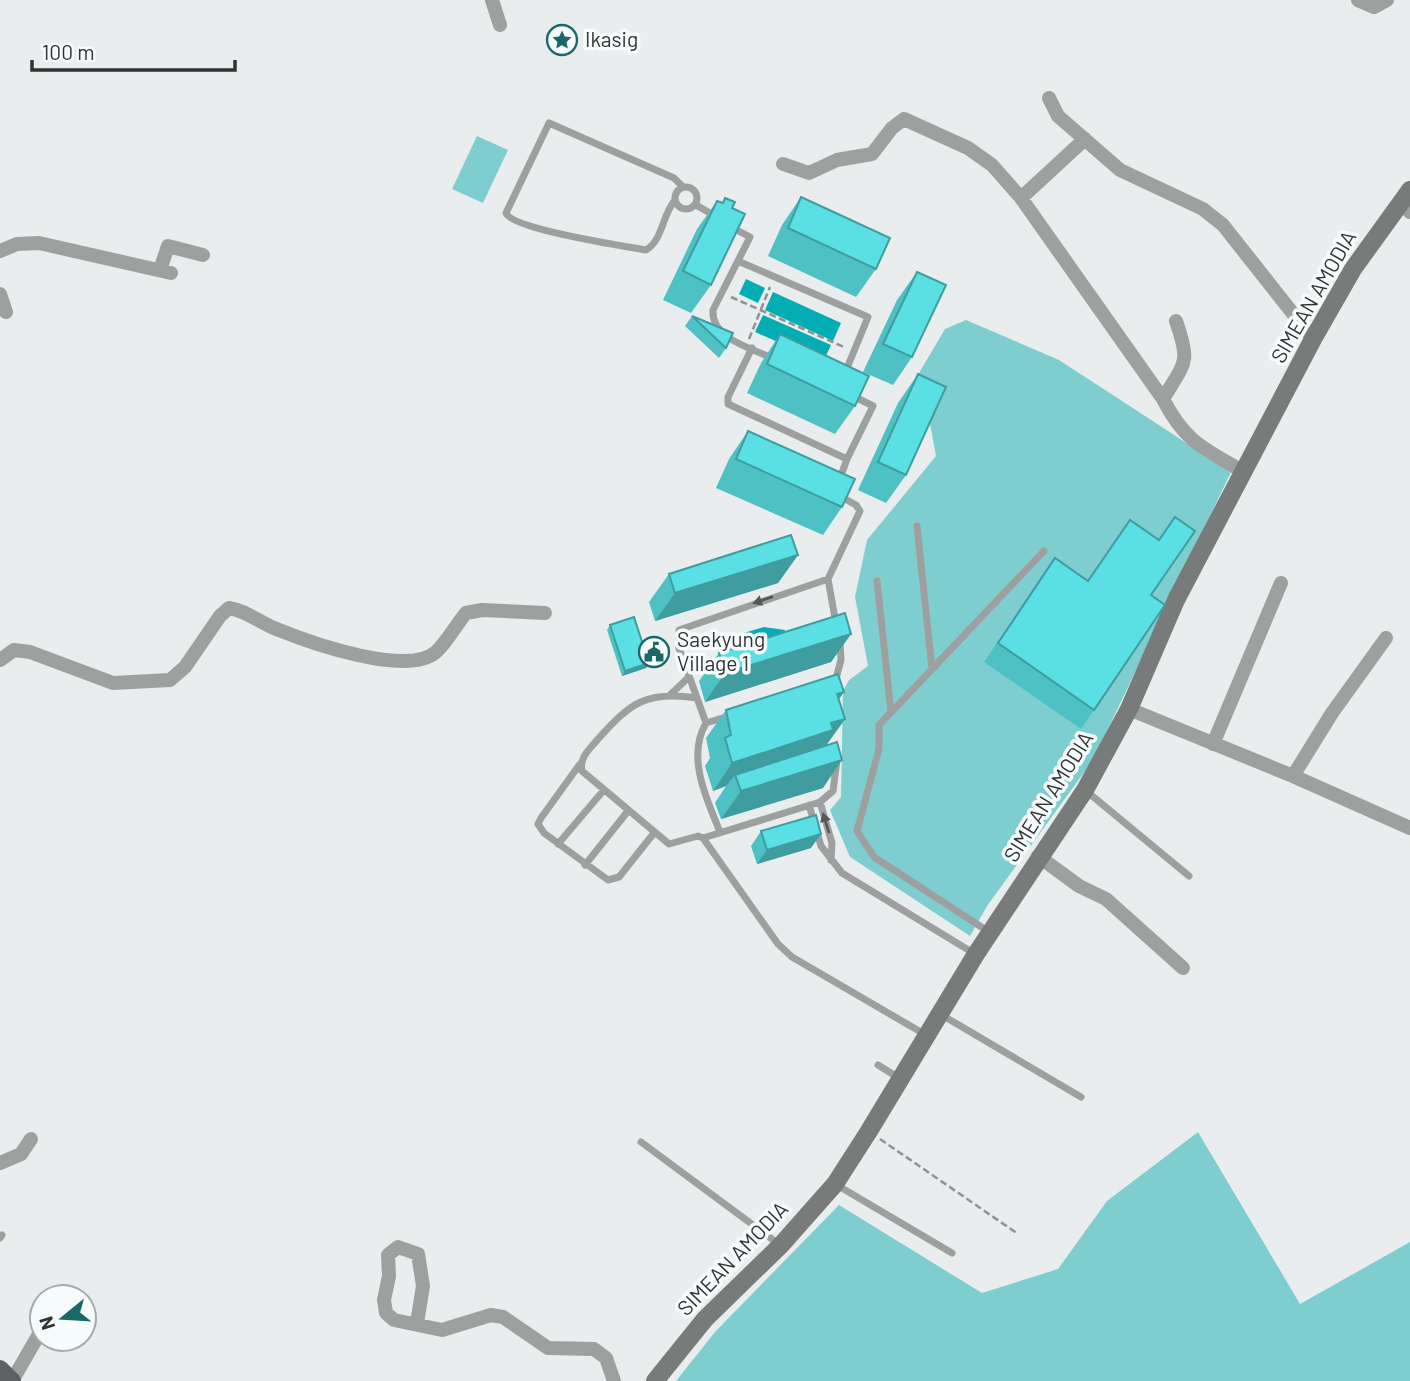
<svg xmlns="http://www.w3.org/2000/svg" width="1410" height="1381" font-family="Barlow,sans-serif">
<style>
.green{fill:#7eced0}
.water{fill:#02aeb3}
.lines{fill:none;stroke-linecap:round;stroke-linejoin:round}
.path{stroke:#909393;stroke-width:2.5;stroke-dasharray:7 3.5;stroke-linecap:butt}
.lane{stroke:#9ea0a0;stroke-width:7}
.street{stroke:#9ea0a0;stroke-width:14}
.secondary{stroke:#797b7b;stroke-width:18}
.primary{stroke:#5e6161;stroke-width:18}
.wall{fill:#4dc1c4}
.shaded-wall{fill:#3f9da0}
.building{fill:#5ae0e4;stroke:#3f9da0;stroke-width:2}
.oneway{fill:#575959}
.labels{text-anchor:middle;stroke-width:7;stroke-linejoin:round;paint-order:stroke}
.poi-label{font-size:21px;fill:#313333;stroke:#f6fbfb;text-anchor:start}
.street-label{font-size:21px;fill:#313333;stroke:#f6fbfb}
</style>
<rect width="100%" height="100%" fill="#e9eded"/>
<path class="green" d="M477 136 508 150 483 203 452 189Z
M966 320 1059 360 1231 472 1093 760 987 906 970 936 850 857 830 810 841 797 843 691 849 680 868 666 855 597 867 540 936 456 925 396 909 390 945 329Z
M1198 1132 1300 1304 1410 1242V1381H676L715 1332 839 1205 982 1293 1058 1269 1107 1201Z"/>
<path class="water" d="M746 279 765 288 758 303 739 294Z
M773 292 841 323 833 341 765 310Z
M763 315 831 345 823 362 755 332Z
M764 627 785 630 783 642 731 656 724 642 737 635Z"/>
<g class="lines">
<path class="path" d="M731 297 844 347
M749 339 770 287
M880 1139 1018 1234"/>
<path class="lane" d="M675 198a11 11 0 1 1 22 0a11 11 0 1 1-22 0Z
M675 200C662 215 663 240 646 250 623 246 512 229 506 213L549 123 674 178 683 187
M696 205 715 216
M731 227 750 237 713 310C711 339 752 348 774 359
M738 261 868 317 845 373
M752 348 728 397V404L847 459 839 481
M847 459 873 406 851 395
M917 526 932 669
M877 581 891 712
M836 624 828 579 860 511 856 505 838 495
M835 682 841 660 840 642
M671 694 689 677
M697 698C647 690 630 703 598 739 590 749 579 757 582 771L669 844 698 836 703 838 778 944 792 957 926 1035
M706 723 679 648V630L828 579
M580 764 541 818 538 824 544 833 608 880 619 877 654 833
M1085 790 1189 876
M820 802 832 843 831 860
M809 805 821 846 842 873 975 954
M720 832C707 800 686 757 706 723L726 717
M703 838 820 802 833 791 837 760
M558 844 603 791
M585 865 628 811
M989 932 874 857 857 831 879 749V725L1044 551
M940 1014 1081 1097
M878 1065 899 1078
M641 1142 780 1245
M835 1184 952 1253
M0 1238 2 1235"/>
<path class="street" d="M492 0 500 25
M1358 0 1374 7 1387 0
M1049 98 1058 116 1120 170 1203 209 1223 225 1313 339
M783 164 809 173 837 160 872 154 892 128 904 119 968 148 992 165 1021 198 1163 399C1185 442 1203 448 1244 472
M1021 198 1085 139
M1401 202 1410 212
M0 251 17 244 39 243 171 273
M160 270 168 246 203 255
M0 294 6 312
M1163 399C1185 362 1191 364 1176 321
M0 660 14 650 30 652 113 683 170 680 185 667 220 616 229 608C248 611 261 624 279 630 311 643 407 677 436 652 447 642 456 625 466 613L482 610 545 613
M1129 709 1293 776 1410 828
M1213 744 1281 583
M1293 776 1332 713 1386 638
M1038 856 1079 886 1106 899 1183 968
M0 1163 21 1154 31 1139
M417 1323 423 1286 418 1254 398 1247 388 1255 389 1276 384 1300 386 1313 394 1320 442 1330 491 1315 503 1317 548 1348 594 1349 606 1358 614 1381
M12 1381 42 1329"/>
<path class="secondary" d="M655 1381 705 1319 781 1245 835 1184 869 1131 976 954 1085 790 1129 709 1176 600 1313 339 1353 269 1410 190"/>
<path class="primary" d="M0 1369 12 1381"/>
</g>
<path class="wall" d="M801 197 876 269 856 297 768 256 782 225Z
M725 198 732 208 711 285 691 313 663 300 697 229 717 201 722 203Z
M917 272 912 357 893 385 863 372 897 300Z
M692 316 726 348 719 358 685 326Z
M780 334 855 406 835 434 747 393 761 363Z
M918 374 906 475 886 503 858 490 898 403Z
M748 431 842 507 823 535 716 488 729 459Z
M798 555 778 583 655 621 649 602 669 574Z
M1055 558 1088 581 1151 595 1165 605 1081 729 984 662Z
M610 625 649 663 646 668 622 676 607 630Z
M851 634 831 662 705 702 699 681 719 653Z
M844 692 838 700 845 719 826 745 823 788 721 819 715 803 726 786 713 791 705 766 710 758 706 738 726 710Z
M761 831 811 848 757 864 751 846Z"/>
<path class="shaded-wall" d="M798 555 778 583 655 621 675 593Z
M851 634 831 662 705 702 725 673Z
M649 663 646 668 622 676 625 671Z
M844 692 824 720 837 694Z
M845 719 825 747 735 775 726 786 713 791 732 763Z
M842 760 823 788 721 819 741 791Z
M821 834 811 848 757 864 767 850Z"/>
<path class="building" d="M801 197 890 238 876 269 788 228Z
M725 198 735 202 732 208 745 214 711 285 683 271 717 201 723 203Z
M917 272 946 285 912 357 883 344Z
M692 316 733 333 726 348Z
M780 334 869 376 855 406 767 364Z
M918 374 946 387 906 475 878 462Z
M748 431 855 479 842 507 736 459Z
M1175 517 1195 531 1151 595 1165 605 1094 710 998 643 1055 558 1088 581 1130 520 1159 540Z
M791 535 798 555 675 593 669 574Z
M845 613 851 634 725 673 719 653Z
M634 617 649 663 625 671 610 625Z
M838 674 844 692 837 694 845 719 831 723 833 730 732 763 725 738 731 735 726 710Z
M837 742 842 760 741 791 735 775Z
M816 815 821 834 767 850 761 831Z"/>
<defs><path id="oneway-solid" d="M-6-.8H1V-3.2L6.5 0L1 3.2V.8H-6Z" transform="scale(1.75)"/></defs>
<g class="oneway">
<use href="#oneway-solid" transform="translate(763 600) rotate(161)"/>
<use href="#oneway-solid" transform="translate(826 823) rotate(-107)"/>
</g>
<defs>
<g id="sight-ring" transform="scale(1.575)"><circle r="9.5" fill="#f6fbfb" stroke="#1b686b" stroke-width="1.5"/><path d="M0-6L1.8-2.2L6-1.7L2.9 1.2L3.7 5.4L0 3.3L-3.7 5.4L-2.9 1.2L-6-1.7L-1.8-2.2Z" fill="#1b686b"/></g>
<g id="civic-ring" transform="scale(1.575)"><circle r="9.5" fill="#f6fbfb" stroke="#1b686b" stroke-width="1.5"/><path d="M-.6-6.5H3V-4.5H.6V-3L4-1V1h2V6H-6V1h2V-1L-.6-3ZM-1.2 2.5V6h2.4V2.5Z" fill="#1b686b"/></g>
</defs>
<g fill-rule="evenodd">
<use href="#sight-ring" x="562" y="40"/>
<use href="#civic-ring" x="654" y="652"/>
</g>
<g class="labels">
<g class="poi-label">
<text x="585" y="47">Ikasig</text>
<text x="677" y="647">Saekyung<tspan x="677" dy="24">Village 1</tspan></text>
</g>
<g class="street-label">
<text transform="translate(1314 297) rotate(-60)" y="7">SIMEAN AMODIA</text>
<text transform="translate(1049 797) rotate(-58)" y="7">SIMEAN AMODIA</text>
<text transform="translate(733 1259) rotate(-46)" y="7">SIMEAN AMODIA</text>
</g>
</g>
<g transform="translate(63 1318) rotate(252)"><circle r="33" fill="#f6fbfb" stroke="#a7abab" stroke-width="2"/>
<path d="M0-5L12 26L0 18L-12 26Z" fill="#1b686b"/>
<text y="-10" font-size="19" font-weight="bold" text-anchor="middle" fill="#313333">N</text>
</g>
<path d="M32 60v10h203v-10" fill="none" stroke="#313333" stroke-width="3.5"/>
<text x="42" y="60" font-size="21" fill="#313333" stroke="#f6fbfb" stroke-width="5" paint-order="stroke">100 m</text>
</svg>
